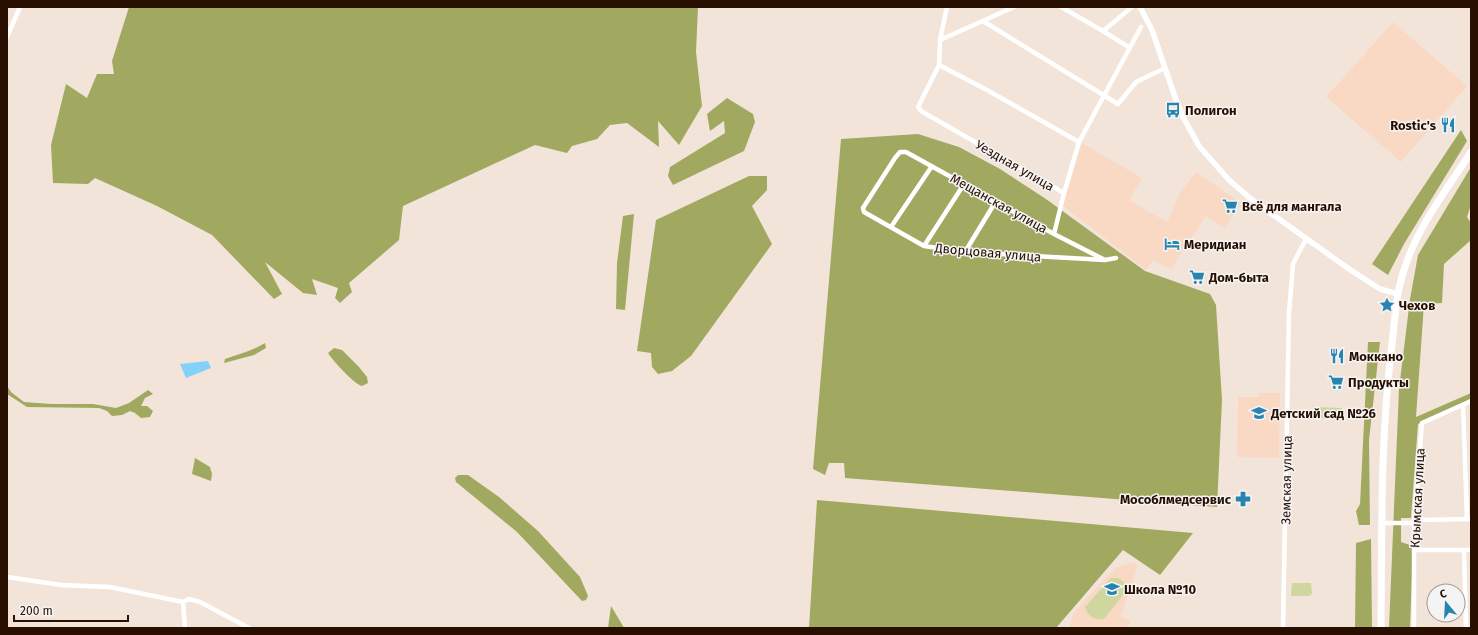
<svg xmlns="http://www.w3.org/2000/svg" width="1478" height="635" font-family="'Fira Sans',sans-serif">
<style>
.built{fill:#fad9c4}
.green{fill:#cfd69f}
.forest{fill:#a1a960}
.water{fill:#83d0fb}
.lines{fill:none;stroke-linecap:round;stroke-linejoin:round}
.minor{stroke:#fff;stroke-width:4.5}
.tertiary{stroke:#fff;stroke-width:5.5}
.primary{stroke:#fff;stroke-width:7}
.labels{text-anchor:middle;stroke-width:3;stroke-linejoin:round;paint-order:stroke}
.poi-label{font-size:13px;font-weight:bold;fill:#290f00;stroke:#f4f4f4;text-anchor:start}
.street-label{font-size:13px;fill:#290f00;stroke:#f4f4f4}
</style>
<rect width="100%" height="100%" fill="#f3e4da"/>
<path class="built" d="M1393 22 1467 86 1401 162 1326 97Z
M1082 143 1142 178 1129 200 1167 222 1180 193 1196 172 1241 203 1224 228 1206 216 1171 269 1153 260 1146 270 1063 206Z
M1259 393H1280L1279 458 1237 457 1238 397H1259Z
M1134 562 1138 565 1121 616 1130 621 1128 628H1069L1075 611 1115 568Z"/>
<path class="green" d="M1315 407 1342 408V419L1315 418Z
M1111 578H1118L1124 582 1126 587 1125 593 1104 619C1094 620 1088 616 1085 607Z
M1292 583H1311L1312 594 1309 596H1292L1291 594Z"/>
<path class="forest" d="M129 7H698L696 52 702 106 679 145 658 121 659 147 627 123 610 125 597 139 572 146 567 153 535 145 403 206 399 240 349 283 352 292 340 303 335 298 338 288 312 279 317 295 303 293 265 262 282 294 274 299 212 235 157 206 95 178 88 184 53 183 51 145 66 84 87 98 97 74H114L112 61Z
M727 98 753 114 755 122 744 151 673 185 668 176 670 167 725 133 724 121 710 131 707 114Z
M1461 130 1467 141 1404 244 1388 275 1372 264Z
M918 134 959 147 1000 169 1046 199 1145 271 1210 294 1216 305 1222 400 1217 507 845 478 844 463H829L825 475 813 469 841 139Z
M1471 167V205L1467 217 1471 223V240L1444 264 1442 303 1424 304 1416 417 1471 393V399L1418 424 1411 518H1401V542L1413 546 1410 628H1389L1399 389 1410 299 1418 255Z
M749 176H767V190L752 206 772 244 691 356 672 371 658 374 652 367 651 353 637 351 656 220Z
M634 214 625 310 616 309 617 263 623 216Z
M1368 342H1380L1369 440 1370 525H1359L1356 511 1360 504Z
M265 343 266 348 254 355 224 363 225 359C239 354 252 351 265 343Z
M334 348 342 350 359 367 367 377 368 383 362 386C354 384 333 361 328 353Z
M7 386 11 392 24 402 51 404H93L116 408 129 403 148 390 153 394 145 398 141 406H147L153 411 150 417 141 418 135 413 130 411 122 415 112 416 107 411 99 408 27 407 7 394Z
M195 458 210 467 212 474 211 481 192 474Z
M458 475H468L499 497 538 531 580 577 588 596 586 600 582 601 517 532 456 482 455 478Z
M817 500 1193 533 1160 575 1123 550 1056 628H809Z
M1371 539 1372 628H1355L1356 543Z
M611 606 623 626 624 628H608Z"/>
<path class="water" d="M208 361 211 368 186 378 180 364Z"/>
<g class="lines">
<path class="minor" d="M947 7 940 40 939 65 918 107 921 111 1064 193 1079 142 1141 27
M1061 7 1103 31 1132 7
M983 21 1118 104 1136 82 1165 68
M1103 31 1130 48
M7 37 20 7
M940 40 1014 7
M939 65 987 90 1079 142
M891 227 932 166
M1054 234 1064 193
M924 246 964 184
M965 252 996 201
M1105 260 1054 234 906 152H900L895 158 863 208 864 212 924 246 965 252 1105 260 1116 258
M1463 405 1467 519
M1415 520 1471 519
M1382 523H1414
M1415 550H1471
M1464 550 1466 628
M7 577 61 585 110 587 183 602 185 628
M183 602 189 599 200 602 249 628
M1283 628 1289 313 1293 264 1306 239
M1414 628V523L1422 423 1471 401"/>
<path class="tertiary" d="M1140 7 1152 30 1176 100 1183 117 1199 146 1229 180 1251 199 1349 269 1380 289 1398 294"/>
<path class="primary" d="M1381 628C1382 533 1380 439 1392 344 1395 319 1396 292 1405 267 1418 226 1448 188 1471 152"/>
</g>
<defs>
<g id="bus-bare" transform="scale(1.2)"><path d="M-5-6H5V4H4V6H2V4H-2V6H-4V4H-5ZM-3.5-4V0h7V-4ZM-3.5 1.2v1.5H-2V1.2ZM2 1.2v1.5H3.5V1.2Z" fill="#2784b1" stroke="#f4f4f4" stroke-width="2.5" paint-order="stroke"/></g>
<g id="restaurant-bare" transform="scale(1.2)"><path d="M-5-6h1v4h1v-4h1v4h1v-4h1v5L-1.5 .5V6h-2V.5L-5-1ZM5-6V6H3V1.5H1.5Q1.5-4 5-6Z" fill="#2784b1" stroke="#f4f4f4" stroke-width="2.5" paint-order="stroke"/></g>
<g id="supermarket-bare" transform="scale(1.2)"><path d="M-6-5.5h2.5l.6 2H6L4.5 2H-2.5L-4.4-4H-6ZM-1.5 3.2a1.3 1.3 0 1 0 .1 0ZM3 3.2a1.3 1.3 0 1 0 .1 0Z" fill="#2784b1" stroke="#f4f4f4" stroke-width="2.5" paint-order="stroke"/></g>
<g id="hotel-bare" transform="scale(1.2)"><path d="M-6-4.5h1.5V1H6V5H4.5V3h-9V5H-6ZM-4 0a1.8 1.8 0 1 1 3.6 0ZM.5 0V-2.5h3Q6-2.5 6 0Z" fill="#2784b1" stroke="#f4f4f4" stroke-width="2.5" paint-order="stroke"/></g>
<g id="sight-bare" transform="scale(1.2)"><path d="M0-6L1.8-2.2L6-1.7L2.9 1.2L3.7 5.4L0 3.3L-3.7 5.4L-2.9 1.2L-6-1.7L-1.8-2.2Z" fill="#2784b1" stroke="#f4f4f4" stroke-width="2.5" paint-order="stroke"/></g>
<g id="school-bare" transform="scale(1.2)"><path d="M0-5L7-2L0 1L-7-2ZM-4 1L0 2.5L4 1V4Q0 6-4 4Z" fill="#2784b1" stroke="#f4f4f4" stroke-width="2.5" paint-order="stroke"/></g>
<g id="pharmacy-bare" transform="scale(1.2)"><path d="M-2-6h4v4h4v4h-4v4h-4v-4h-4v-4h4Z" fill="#2784b1" stroke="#f4f4f4" stroke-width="2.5" paint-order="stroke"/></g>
</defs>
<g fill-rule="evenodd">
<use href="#bus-bare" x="1173" y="110"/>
<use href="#restaurant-bare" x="1448" y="125"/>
<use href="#supermarket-bare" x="1230" y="206"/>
<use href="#hotel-bare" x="1172" y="244"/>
<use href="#supermarket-bare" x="1197" y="277"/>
<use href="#sight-bare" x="1387" y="305"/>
<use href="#restaurant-bare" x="1337" y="356"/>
<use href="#supermarket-bare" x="1336" y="382"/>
<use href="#school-bare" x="1259" y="413"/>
<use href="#pharmacy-bare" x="1243" y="499"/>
<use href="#school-bare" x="1112" y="589"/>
</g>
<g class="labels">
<g class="poi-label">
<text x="1185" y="115">Полигон</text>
<text x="1436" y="130" text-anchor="end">Rostic's</text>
<text x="1242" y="211">Всё для мангала</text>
<text x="1184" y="249">Меридиан</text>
<text x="1209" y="282">Дом-быта</text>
<text x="1399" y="310">Чехов</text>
<text x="1349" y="361">Моккано</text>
<text x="1348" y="387">Продукты</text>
<text x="1271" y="418">Детский сад №26</text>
<text x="1231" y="504" text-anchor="end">Мособлмедсервис</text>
<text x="1124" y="594">Школа №10</text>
</g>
<g class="street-label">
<text transform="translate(1015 165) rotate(30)" y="5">Уездная улица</text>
<text transform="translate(999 203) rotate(29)" y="5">Мещанская улица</text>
<text transform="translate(988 252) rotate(5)" y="5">Дворцовая улица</text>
<text transform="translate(1286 480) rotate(-89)" y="5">Земская улица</text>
<text transform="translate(1417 498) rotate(-87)" y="5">Крымская улица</text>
</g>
</g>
<rect width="1478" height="635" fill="none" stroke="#290f00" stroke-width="16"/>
<g transform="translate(1446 603) rotate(342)"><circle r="19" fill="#f4f4f4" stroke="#a39892"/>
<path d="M0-3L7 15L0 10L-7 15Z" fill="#2784b1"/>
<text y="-6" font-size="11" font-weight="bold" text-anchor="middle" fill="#290f00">С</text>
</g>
<path d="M14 615v6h114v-6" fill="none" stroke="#290f00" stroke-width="2"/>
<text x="20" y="615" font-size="12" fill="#290f00" stroke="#f4f4f4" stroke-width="3" paint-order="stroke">200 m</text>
</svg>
